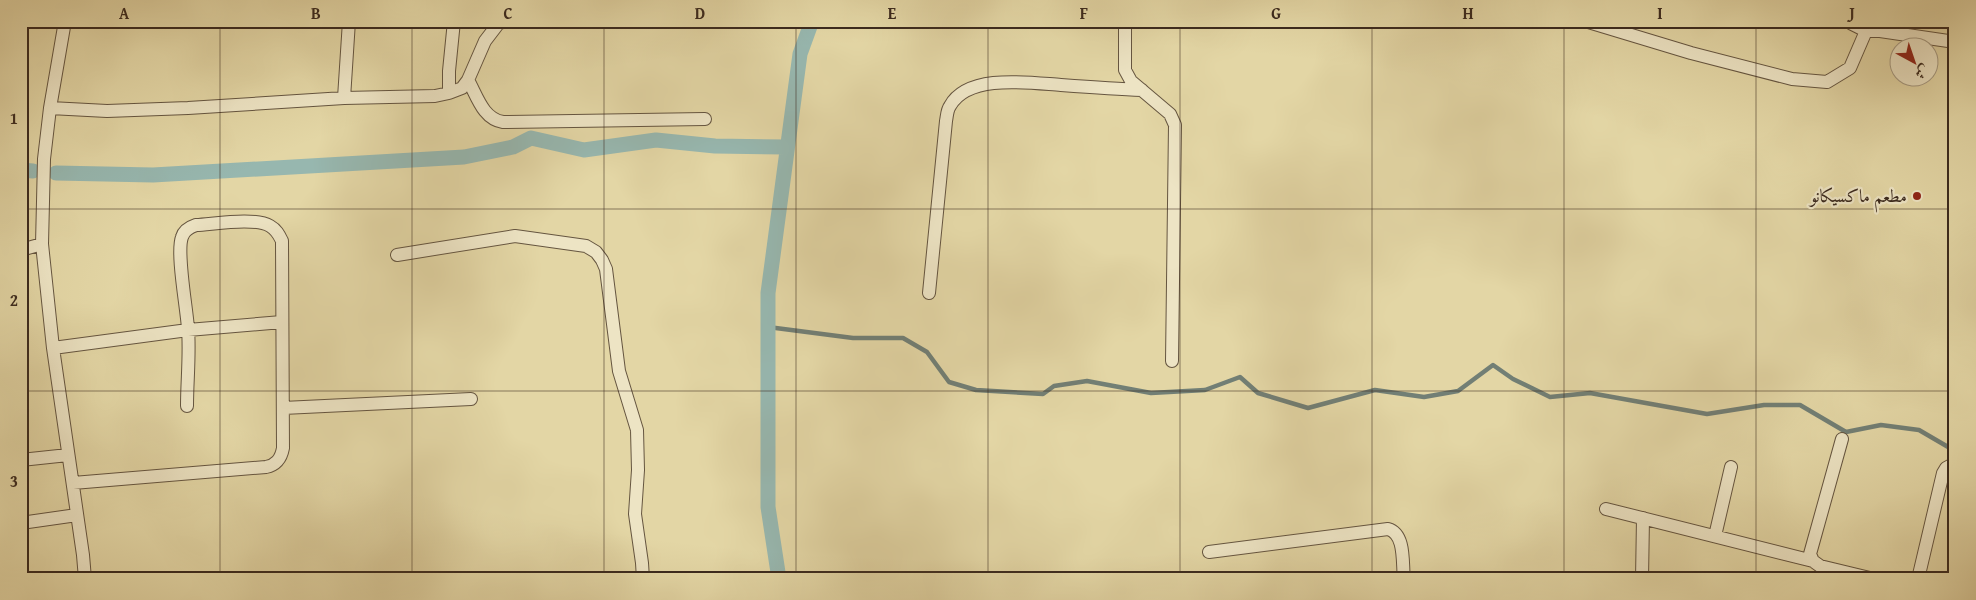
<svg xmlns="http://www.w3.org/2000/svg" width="1976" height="600" font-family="'Gentium Book Plus',Amiri,serif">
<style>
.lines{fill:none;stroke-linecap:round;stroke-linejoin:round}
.stream{stroke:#727f75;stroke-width:4.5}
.canal{stroke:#97b7af;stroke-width:15}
.minor-casing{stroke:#655540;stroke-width:14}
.minor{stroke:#ede4c4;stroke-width:12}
.grid{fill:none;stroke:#3b2a1e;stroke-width:1;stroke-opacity:0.55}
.poi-dot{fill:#8f2418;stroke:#ede4c4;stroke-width:2}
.labels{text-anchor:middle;stroke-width:4.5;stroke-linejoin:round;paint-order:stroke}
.poi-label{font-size:18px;fill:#3b2a1e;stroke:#ede4c4;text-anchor:end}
.neatline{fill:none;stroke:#3b2a1e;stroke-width:2}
.grid-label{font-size:16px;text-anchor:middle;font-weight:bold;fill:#3b2a1e}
</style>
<rect width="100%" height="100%" fill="#e3d6a5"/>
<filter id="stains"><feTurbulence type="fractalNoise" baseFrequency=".004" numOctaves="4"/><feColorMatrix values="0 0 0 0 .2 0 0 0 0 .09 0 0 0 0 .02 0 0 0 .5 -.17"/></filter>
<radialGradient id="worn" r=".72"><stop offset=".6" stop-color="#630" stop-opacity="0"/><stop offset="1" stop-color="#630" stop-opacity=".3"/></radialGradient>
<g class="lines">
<path class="stream" d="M768 327 853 338H903L927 352 949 382 976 390 1043 394 1054 386 1087 381 1151 393 1205 390 1240 377 1258 393 1308 408 1375 390 1424 397 1458 391 1493 365 1513 379 1550 397 1590 393 1707 414 1764 405H1800L1846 432 1881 425 1919 430 1955 451"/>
<path class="canal" d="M21 170 33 171
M56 173 153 175 464 157 513 147 531 138 584 150 656 140 715 146 787 147
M779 579 768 507V293L800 54 812 21"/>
<g class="minor-casing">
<path id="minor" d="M65 21 50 108 44 159 42 244 53 348 83 555 85 579
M1125 21V70L1131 81 1170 114 1175 125 1172 361
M1585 21 1691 53 1792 79 1827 82 1850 68 1866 31H1880L1955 42
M1852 21V24L1866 31
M468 80C477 96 483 119 503 122L705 119
M449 93 462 88 468 80 485 41 498 24 504 21
M344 98 349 21
M50 108 107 111 188 108 344 98 435 96 449 93V71L454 21
M21 250 42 244
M397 255 515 236 586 246 596 252 602 260 606 269 619 371 637 430 638 470 635 514 642 563 643 579
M929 293 946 121C947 116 947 110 950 106 968 73 1031 83 1061 85 1088 87 1115 89 1142 90
M53 348 188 330 282 322
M283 408 471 399
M1842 439 1810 554 1813 561 1820 566 1874 579
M21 460 68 455
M73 483 266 467C276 465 281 459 283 448L282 241C279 235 277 230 270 226 255 217 215 224 196 225 190 227 184 230 182 237 176 253 187 309 188 329 190 354 187 381 187 406
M1606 509 1813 561
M21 523 77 515
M1715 536 1731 467
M1209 552 1388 529C1406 534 1402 564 1404 579
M1642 579 1643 518
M1918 579 1943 473 1946 468 1955 463"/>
</g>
<use href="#minor" class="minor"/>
</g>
<path class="grid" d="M220 21V579M412 21V579M604 21V579M796 21V579M988 21V579M1180 21V579M1372 21V579M1564 21V579M1756 21V579M21 209H1955M21 391H1955"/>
<circle class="poi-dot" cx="1917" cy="196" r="5"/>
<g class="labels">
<g class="poi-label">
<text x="1907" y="202">مطعم ماكسيكانو</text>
</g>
</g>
<rect width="1976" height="600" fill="none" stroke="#e3d6a5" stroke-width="55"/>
<g transform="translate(1914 62) rotate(140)"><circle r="24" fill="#ede4c4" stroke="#a69a82"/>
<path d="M0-4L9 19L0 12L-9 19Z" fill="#8f2418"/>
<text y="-8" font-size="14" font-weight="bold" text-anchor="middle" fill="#3b2a1e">ش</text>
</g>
<rect x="28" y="28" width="1920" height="544" class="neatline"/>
<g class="grid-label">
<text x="124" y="19">A</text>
<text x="316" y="19">B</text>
<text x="508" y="19">C</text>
<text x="700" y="19">D</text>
<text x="892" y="19">E</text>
<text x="1084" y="19">F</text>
<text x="1276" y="19">G</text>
<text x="1468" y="19">H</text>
<text x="1660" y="19">I</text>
<text x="1852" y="19">J</text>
<text x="14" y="124">1</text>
<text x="14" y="306">2</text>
<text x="14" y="487">3</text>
</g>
<rect width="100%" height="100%" filter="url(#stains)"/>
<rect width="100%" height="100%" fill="url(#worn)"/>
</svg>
